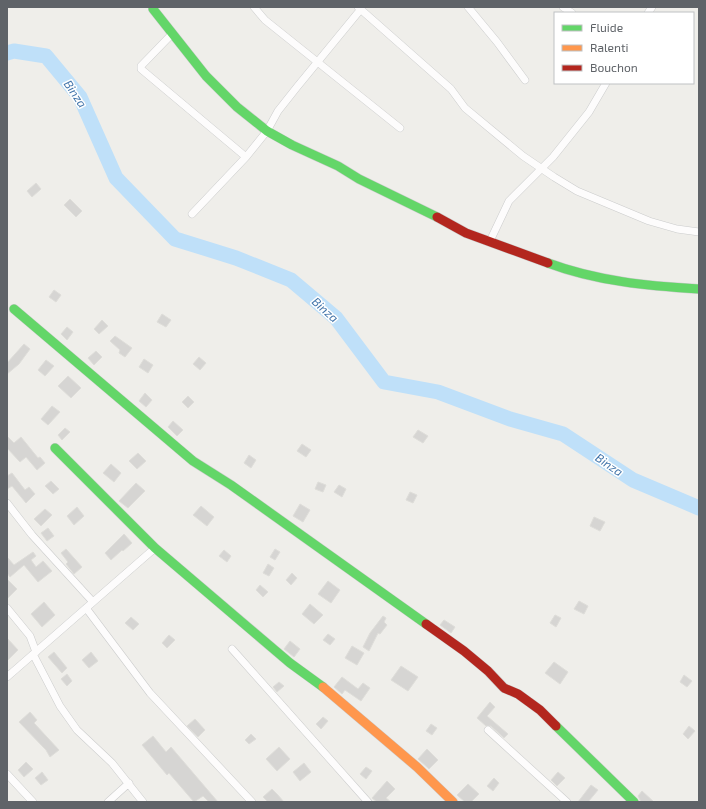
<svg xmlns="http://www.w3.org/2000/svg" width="706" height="809" font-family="'Exo 2',sans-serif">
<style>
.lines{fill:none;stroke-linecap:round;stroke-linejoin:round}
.river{stroke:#bfe0f9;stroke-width:15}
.building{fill:#d6d5d3;stroke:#deddd9}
.street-casing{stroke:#cbcccc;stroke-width:8}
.fast-casing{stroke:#cacacb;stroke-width:10}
.slow-casing{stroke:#cacacb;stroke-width:10}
.jam-casing{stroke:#cacacb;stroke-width:10}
.street{stroke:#fdfcfc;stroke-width:7}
.fast{stroke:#63d668;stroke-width:9}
.slow{stroke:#ff974d;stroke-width:9}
.jam{stroke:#b3261e;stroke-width:9}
.labels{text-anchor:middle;stroke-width:3;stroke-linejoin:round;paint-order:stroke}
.water-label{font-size:12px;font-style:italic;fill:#4174aa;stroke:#fff}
</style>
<rect width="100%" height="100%" fill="#efeeea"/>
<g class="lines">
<path class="river" d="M7 53 14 51 46 56 80 97 116 178 175 239 236 258 291 280 336 318 384 382 438 392 510 419 563 434 633 480 699 508"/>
</g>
<path class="building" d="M36 183 41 189 32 197 27 191Z
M70 199 82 211 76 217 64 205Z
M54 290 61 295 56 302 49 297Z
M162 314 171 320 166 327 157 322Z
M102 320 108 326 99 334 94 329Z
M67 327 73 332 67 340 61 334Z
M115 336 132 348 125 357 119 353 120 350 110 341Z
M24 344 30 349 19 364 7 374V363Z
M96 351 102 357 94 365 88 358Z
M199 357 206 363 200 370 193 364Z
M144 359 153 365 148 373 139 367Z
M46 360 54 366 45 376 38 370Z
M68 376 81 388 71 398 58 386Z
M145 393 152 400 146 407 139 401Z
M188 396 194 402 188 408 182 402Z
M52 406 60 412 48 425 41 419Z
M173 421 183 430 177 436 168 427Z
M65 428 70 432 62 440 58 435Z
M418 430 428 436 423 443 413 437Z
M7 436 14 443 21 437 38 458 40 457 45 463 37 470 26 457 20 462 7 448Z
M302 444 311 450 306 457 297 451Z
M138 453 146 461 137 469 129 461Z
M249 455 256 460 251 468 244 463Z
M111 464 121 473 114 482 103 473Z
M12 473 25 490 29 487 35 494 26 503 12 486 7 489V476Z
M51 481 59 489 53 494 45 486Z
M318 482 326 485 323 492 315 489Z
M136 483 145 491 128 508 119 501Z
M339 485 346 489 342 497 334 492Z
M410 492 417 495 413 503 406 500Z
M300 504 310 510 303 522 293 516Z
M201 506 214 517 207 526 193 515Z
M77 507 84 516 74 525 67 516Z
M45 509 52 515 41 526 34 519Z
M594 517 605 522 600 531 590 526Z
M48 528 54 536 47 541 41 533Z
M124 534 132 543 123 551 122 550 111 560 105 553Z
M66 549 82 567 74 574 66 564 68 562 61 553Z
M275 549 280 552 275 560 270 557Z
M224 550 231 556 227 562 219 556Z
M33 552 36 556 31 560 36 567 43 561 52 571 38 582 24 565 10 577 7 573V557L14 565Z
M268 564 274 568 269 576 263 573Z
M292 573 297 578 291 585 286 580Z
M7 579 17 589 7 599Z
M328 581 340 590 331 603 318 594Z
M260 585 268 592 263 597 256 590Z
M579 601 588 606 584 614 574 609Z
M44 602 55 615 42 627 31 614Z
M310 604 323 615 314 624 302 614Z
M555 615 561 618 556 627 550 623Z
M383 616 386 618 384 622 387 625 380 634 378 633 369 651 363 647 370 633Z
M131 617 139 624 133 630 125 623Z
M444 620 455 627 451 633 440 625Z
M328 634 335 639 330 645 323 640Z
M169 635 175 640 167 648 162 643Z
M7 638 18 650 7 661Z
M290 641 300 649 294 657 284 649Z
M352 646 364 653 357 665 345 658Z
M54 652 67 668 62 673 48 657Z
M91 652 98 661 89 668 82 660Z
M554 662 568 672 560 684 545 673Z
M401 666 418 677 408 691 391 680Z
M67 674 72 681 67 686 61 679Z
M684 675 692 681 687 687 680 682Z
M342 677 358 689 363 683 370 688 361 701 345 690 342 694 334 687Z
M279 682 284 686 277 692 273 687Z
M490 702 495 707 487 716 508 734 504 738 491 726H486L477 718Z
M30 712 37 720 34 723 59 750 50 757 46 750 19 722Z
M323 717 328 721 321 729 316 724Z
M195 719 205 730 198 737 187 726Z
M431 724 437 728 432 735 426 731Z
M689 726 695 731 688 739 683 734Z
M251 734 256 739 249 744 245 740Z
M153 736 166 752 171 747 218 802H209L203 796 194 802 169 773 167 775 142 745Z
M279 747 290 759 277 771 266 759Z
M427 749 438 760 429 769 418 759Z
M26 762 33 769 24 777 18 770Z
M304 763 311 772 300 781 293 772Z
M366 767 372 771 366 779 360 774Z
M42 772 48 780 41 785 35 778Z
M558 772 565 778 557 786 551 780Z
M494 778 499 783 493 791 487 786Z
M387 781 395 789 386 798 391 802H377L372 798Z
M468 784 479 794 471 802H465L457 795Z
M591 785 598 790 588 802H578Z
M272 789 277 794 284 802H268L263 797Z
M642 791 654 802H641L638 796Z"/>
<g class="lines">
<g class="street-casing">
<path id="street" d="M254 7 265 20 400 128
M358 7 451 89 465 108 523 156 554 177 577 191 649 221 677 229 699 232
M468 7 497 42 525 80
M563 7 572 13
M648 13 652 7
M172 34 141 66V69L246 157
M192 214 246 157 267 131 278 111 297 87 361 9
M490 241 509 201 553 157 589 112 606 83
M7 503 32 535 93 602
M7 608 30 636 36 652
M86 608 150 693 252 802
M232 649 368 802
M33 654 60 706 77 730 112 763 143 802
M7 677 155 548
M488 730 567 802
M7 774 33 802
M108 802 129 783"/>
</g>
<g class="fast-casing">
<path id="fast" d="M153 9 206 76 237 107 267 131 292 145 338 166 359 179 437 217
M548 263C596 281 648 286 699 289
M14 309 193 461 231 485 426 624
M55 448 155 548 290 663 323 687
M556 726 634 802"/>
</g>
<g class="slow-casing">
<path id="slow" d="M323 687 417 767 453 802"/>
</g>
<g class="jam-casing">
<path id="jam" d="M437 217 466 233 548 263
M426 624 464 651 488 671 504 688 518 694 540 710 556 726"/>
</g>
<use href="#street" class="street"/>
<use href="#fast" class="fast"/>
<use href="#slow" class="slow"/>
<use href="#jam" class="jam"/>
</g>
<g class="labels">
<g class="water-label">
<text transform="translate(75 94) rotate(56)" y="4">Binza</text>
<text transform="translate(325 310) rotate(42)" y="4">Binza</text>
<text transform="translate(609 465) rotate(34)" y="4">Binza</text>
</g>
</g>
<rect width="706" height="809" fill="none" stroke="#5f6368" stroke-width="16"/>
<rect x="554" y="12" width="140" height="72" fill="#ffffff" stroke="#bfc1c3"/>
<rect x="562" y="25" width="20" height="6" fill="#63d668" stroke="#bfc1c3"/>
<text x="590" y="32" font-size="12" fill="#5f6368">Fluide</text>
<rect x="562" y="45" width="20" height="6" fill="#ff974d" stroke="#bfc1c3"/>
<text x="590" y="52" font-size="12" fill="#5f6368">Ralenti</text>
<rect x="562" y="65" width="20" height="6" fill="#b3261e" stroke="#bfc1c3"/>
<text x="590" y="72" font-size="12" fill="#5f6368">Bouchon</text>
</svg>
